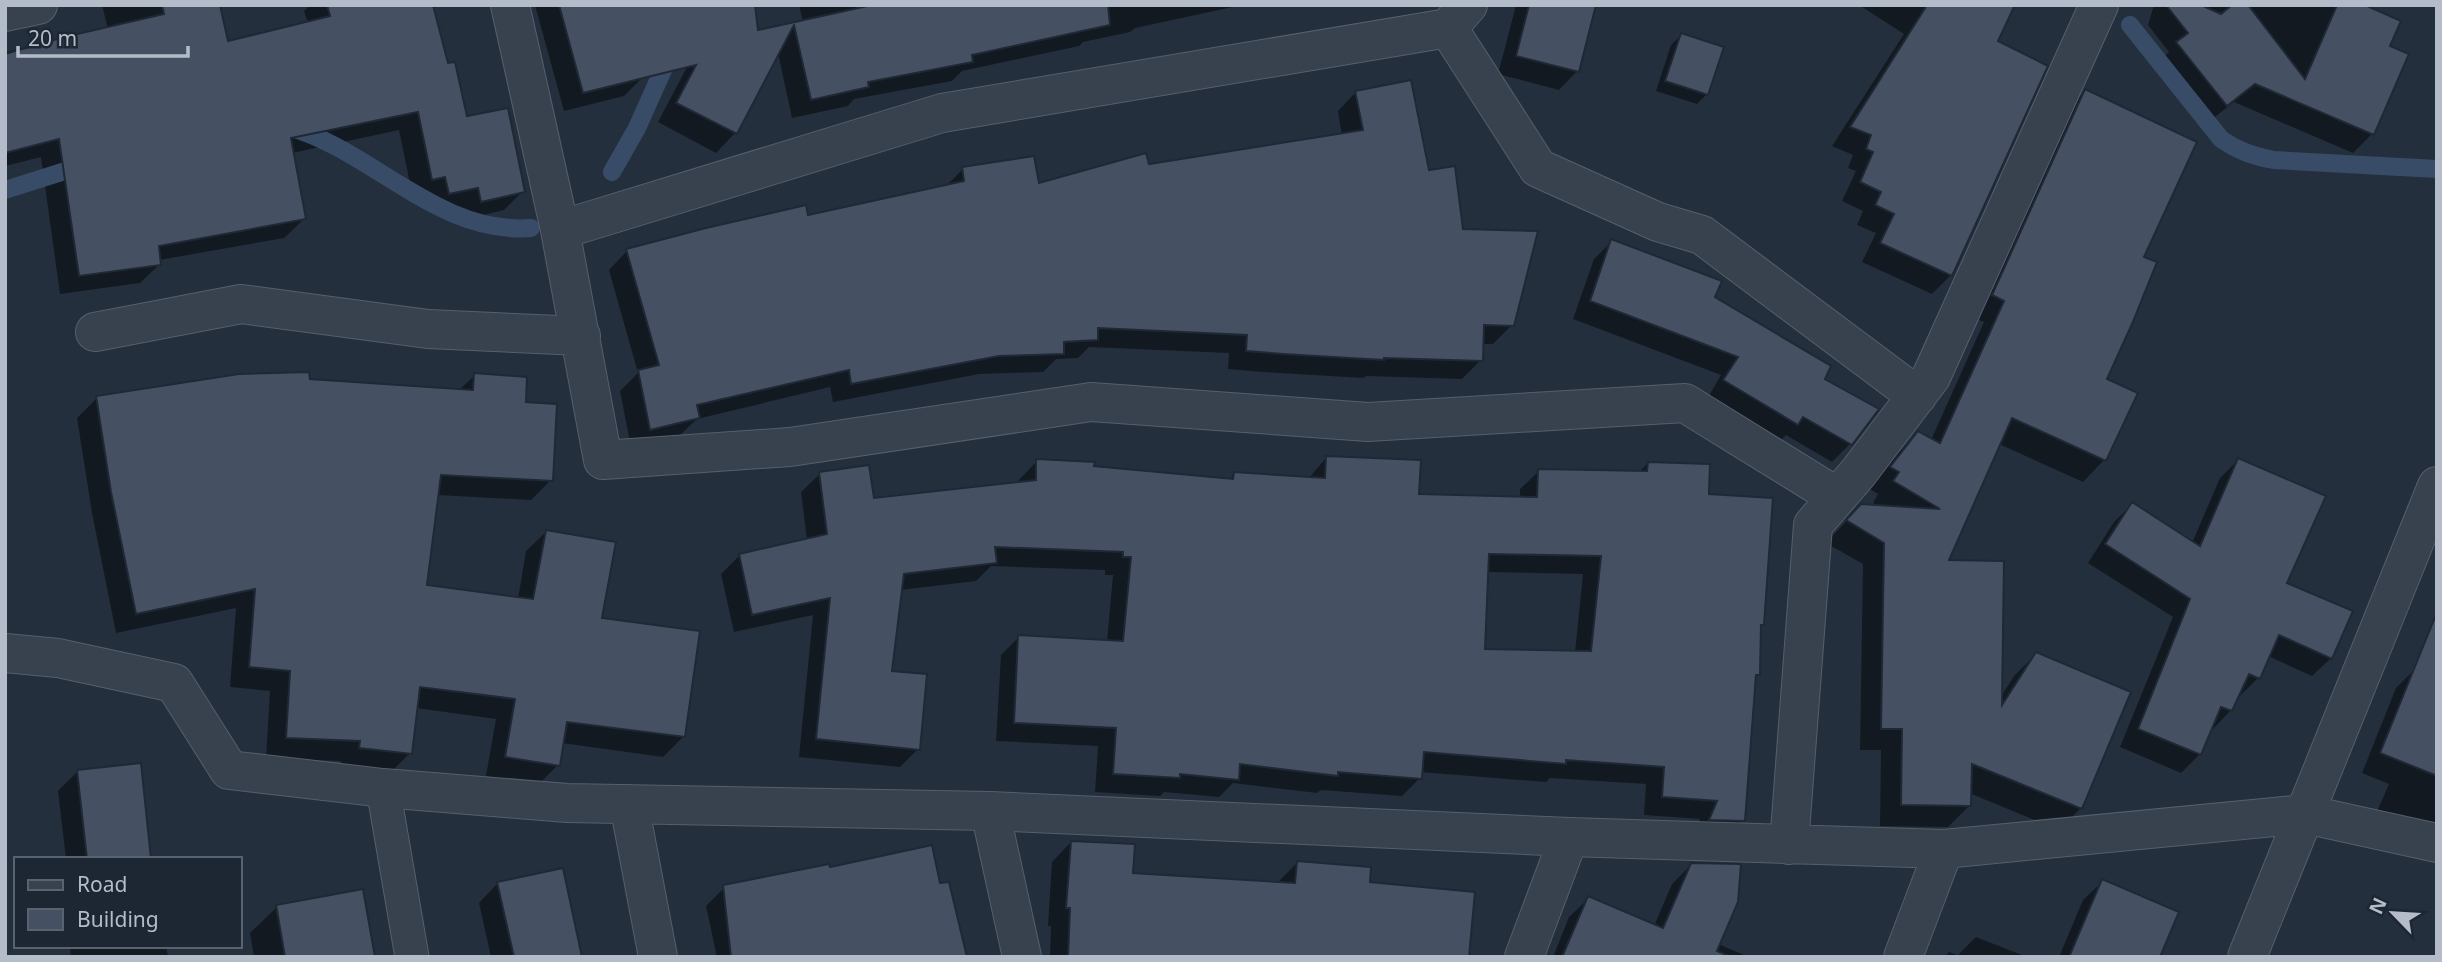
<svg xmlns="http://www.w3.org/2000/svg" width="2442" height="962" font-family="'Noto Sans',sans-serif">
<style>
.shadow{fill:#0007;fill-rule:evenodd}
.lines{fill:none;stroke-linecap:round;stroke-linejoin:round}
.stream{stroke:#394c67;stroke-width:18}
.building{fill:#455162;stroke:#1f2835;stroke-width:2;fill-rule:evenodd}
.lane-casing{stroke:#565f6c;stroke-width:35}
.street-casing{stroke:#565f6c;stroke-width:40}
.lane{stroke:#38414e;stroke-width:33}
.street{stroke:#38414e;stroke-width:38}
</style>
<rect width="100%" height="100%" fill="#242f3e"/>
<path class="shadow" d="M102 5H218L227 43 308 23 304 11 310 5H431L446 65 465 118 523 191 504 210 462 220 459 206 430 212 426 196 413 198 399 130 292 153 304 219 284 238 159 260 160 264 140 283 60 294 41 157 5 166V52L108 29Z
M535 5H624L643 77 624 96 564 111Z
M799 5H1242L1135 28 1130 32 1083 42 1079 46 962 71 952 81 854 99 848 106 792 118 778 53 735 133 716 153 658 122 705 33 777 41 795 24 803 22Z
M1516 5H1594L1577 71 1559 90 1498 74Z
M1859 5H2013L1996 42 1951 275 1932 294 1862 262 1876 233 1857 225 1863 211 1842 201 1856 171 1848 168 1853 155 1832 146 1904 34Z
M2154 5H2360L2388 47 2407 55 2372 134 2353 153 2234 102 2207 123 2159 62 2169 52 2148 25Z
M1681 35 1707 94 1697 104 1656 91 1671 45Z
M2085 91 2142 258 2104 380V460L2083 482 1999 444 1947 562 2000 698 2014 676 2036 654 2081 808 2059 830 1969 793V806L1948 827 1880 826 1881 750H1860L1863 564 1826 543 1861 505 1878 506 1873 503 1878 494 1870 489 1896 455 1918 433 1931 440 1984 322 1972 317 2064 113Z
M1356 92 1427 172 1512 325 1493 344H1482L1481 360 1462 379 1366 376 1364 378 1263 372 1228 369 1229 353 1089 347 1078 358 1056 359 1043 372 979 374 833 402 830 387 697 419 679 436 631 447 620 391 638 373 609 270 627 251 806 217 945 187 963 169 1038 186 1342 136 1338 111Z
M1612 241 1713 298 1823 379 1850 444 1832 462 1786 435 1779 442 1707 399 1721 375 1573 319 1594 259Z
M475 375 524 404 551 480 531 500 437 495 425 587 518 599 526 551 547 531 600 620 683 737 663 757 562 743 558 765 538 785 486 776 496 719 416 708 410 753 390 773 340 768 341 761 266 758 270 691 230 687 236 608 116 633 92 513 77 418 97 398 308 381 458 391Z
M1326 458 1418 495 1520 499V489L1539 471 1639 472 1648 463 1707 495 1762 624 1760 627 1758 675 1754 679 1743 820 1724 839 1692 837 1700 819 1644 815 1646 784 1550 778 1546 782 1420 772V778L1402 796 1321 790 1317 793 1233 783 1219 797 1164 792 1160 796 1095 792 1098 746 996 741 1001 655 1019 637 1107 642 1113 575H1105V570L991 566 976 581 900 590 890 672 918 749 900 767 799 757 813 615 734 632 721 574 740 555 807 540 801 492 820 474 872 500 1018 484 1019 480 1037 461 1228 480 1235 474 1308 479ZM1487 572 1583 574 1575 652 1483 651Z
M2238 460 2285 583 2331 658 2312 676 2268 656 2258 678 2240 696 2237 695 2231 710 2213 729 2211 728 2200 754 2181 773 2120 747 2173 617 2088 563 2114 522 2132 504 2192 543 2220 478Z
M2437 616V823L2426 834 2376 814 2389 784 2362 773 2396 688 2413 671Z
M78 771 149 859H66L58 791Z
M1071 842 1131 875 1278 882 1297 863 1368 883 1467 957H1050L1051 926H1048L1052 862Z
M1691 865 1718 944 1749 957H1553L1569 917 1589 898 1654 926 1672 884Z
M828 869 939 885 965 957H717L706 906 726 886Z
M2103 881 2158 957H2059L2083 900Z
M498 883 580 957H491L479 903Z
M277 907 373 957H254L250 933Z
M1976 937 2027 957H1945L1949 952 1958 955Z
M70 946H166L168 957H71Z"/>
<g class="lines">
<path class="stream" d="M2130 25 2221 139C2238 151 2253 156 2274 160L2437 169
M289 127C373 151 438 235 531 228
M612 172 637 128 671 52
M5 190 84 165"/>
</g>
<path class="building" d="M162 5H220L228 41 330 16 327 5H433L448 63 455 62 467 116 508 108 525 192 481 202 478 188 449 194 445 177 432 180 418 112 291 138 306 219 159 246 161 265 79 276 59 139 5 153V54L64 37 164 14Z
M559 5H755L758 30 872 5H1108L1110 25 972 55 973 62 868 82 869 87 811 100 794 25 737 134 676 103 696 65 583 93Z
M1529 5H1596L1579 72 1516 56Z
M1927 5H2015L1998 41 2048 66 1952 276 1880 243 1894 214 1875 205 1881 192 1860 182 1873 152 1866 149 1871 135 1850 127Z
M2166 5H2201L2221 14 2232 5H2248L2305 79 2337 5H2365L2401 21 2390 46 2409 54 2374 135 2255 84 2227 106 2176 42 2188 33Z
M1681 33 1724 47 1708 95 1665 81Z
M1411 80 1429 170 1455 166 1463 229 1538 231 1514 326 1484 325 1483 361 1384 358V360L1283 354 1246 351 1247 335 1098 328V340L1064 342V354L999 356 851 384 849 370 697 405 700 418 650 430 638 370 659 365 626 249 706 228 806 205 808 215 964 181 962 167 1034 156 1039 183 1146 153 1149 164 1363 130 1355 91Z
M2085 89 2197 142 2144 257 2157 262 2132 324 2107 379 2138 393 2106 461 2012 418 1949 560 2004 561 2002 705 2036 652 2131 692 2082 809 1972 764 1971 806 1901 805 1902 729H1881L1884 543 1846 520 1861 504 1940 509 1893 481 1899 472 1890 467 1918 431 1940 443 2004 301 1992 295Z
M1611 239 1722 281 1715 297 1831 366 1825 379 1879 409 1852 445 1803 417 1798 425 1723 380 1738 357 1590 301Z
M309 372 310 379 473 390 474 373 527 377 526 402 557 404 553 481 441 475 427 585 533 599 546 530 616 542 602 618 700 631 685 737 567 722 560 766 505 757 515 699 420 687 412 754 359 748 360 741 286 738 290 671 249 667 255 589 136 614 111 492 96 396 239 374Z
M1326 456 1421 460 1419 494 1537 497 1538 469 1647 471 1648 462 1710 464 1709 494 1773 498 1764 625H1761L1760 675H1756L1745 821 1709 820 1717 801 1662 797 1664 767 1566 760V764L1424 752 1422 779 1338 772V776L1240 764 1239 780 1180 774V778L1113 774 1116 728 1014 723 1018 635 1123 641 1131 557H1123V552L995 547 997 563 904 574 892 671 927 674 920 750 816 739 830 598 752 615 739 554 827 534 819 472 869 465 874 498 1036 480V459L1095 462 1094 466 1233 479 1234 472 1325 478ZM1489 554 1601 556 1591 651 1485 649Z
M2238 458 2326 496 2287 583 2353 611 2332 659 2279 635 2260 679 2249 674 2232 711 2221 707 2201 755 2138 729 2190 599 2105 544 2132 502 2200 546Z
M2435 617H2437V776L2380 753Z
M141 763 151 859H87L77 770Z
M1071 841 1135 844 1133 873 1295 883 1297 861 1371 867 1370 882 1475 892 1469 957H1068L1070 908H1066Z
M932 845 940 883 949 882 967 957H731L723 885 829 864 830 867Z
M1691 863 1741 864 1738 902 1717 951 1731 957H1562L1588 896 1663 928Z
M563 868 582 957H514L497 882Z
M2102 879 2179 912 2160 957H2069Z
M363 889 375 957H285L276 905Z"/>
<g class="lines">
<g class="lane-casing">
<path id="lane" d="M383 788 412 957"/>
</g>
<g class="street-casing">
<path id="street" d="M510 5 560 230 603 460 790 447 1091 402 1368 422 1685 403 1837 497
M1468 5 1448 28 1538 168 1658 222 1702 235 1917 396
M5 12 38 5
M560 230 942 113 1448 28
M95 332 241 304 428 329 581 336
M5 653 58 658 174 683 229 770 383 788 567 803 990 811 1569 837 1944 849 2305 814 2437 843
M629 804 658 957
M990 811 1022 957
M1789 845 1813 525 1858 473 1931 377 2099 5
M1524 957 1569 837
M1903 957 1944 849
M2247 957 2437 486"/>
</g>
<use href="#lane" class="lane"/>
<use href="#street" class="street"/>
</g>
<rect width="2442" height="962" fill="none" stroke="#b4bcc9" stroke-width="14"/>
<rect x="14" y="857" width="228" height="91" fill="#1d2633" stroke="#59626f" stroke-width="2"/>
<rect x="28" y="880" width="35" height="10" fill="#38414e" stroke="#59626f" stroke-width="2"/>
<text x="77" y="892" font-size="21" fill="#b4bcc9">Road</text>
<rect x="28" y="909" width="35" height="21" fill="#455162" stroke="#59626f" stroke-width="2"/>
<text x="77" y="927" font-size="21" fill="#b4bcc9">Building</text>
<g transform="translate(2393 913) rotate(295)" stroke="#1d2633" stroke-width="5" paint-order="stroke">
<path d="M0-5L12 26L0 18L-12 26Z" fill="#b4bcc9"/>
<text y="-10" font-size="19" font-weight="bold" text-anchor="middle" fill="#b4bcc9">N</text>
</g>
<path d="M18 46v10h170v-10" fill="none" stroke="#b4bcc9" stroke-width="3.5"/>
<text x="28" y="46" font-size="21" fill="#b4bcc9" stroke="#1d2633" stroke-width="5" paint-order="stroke">20 m</text>
</svg>
